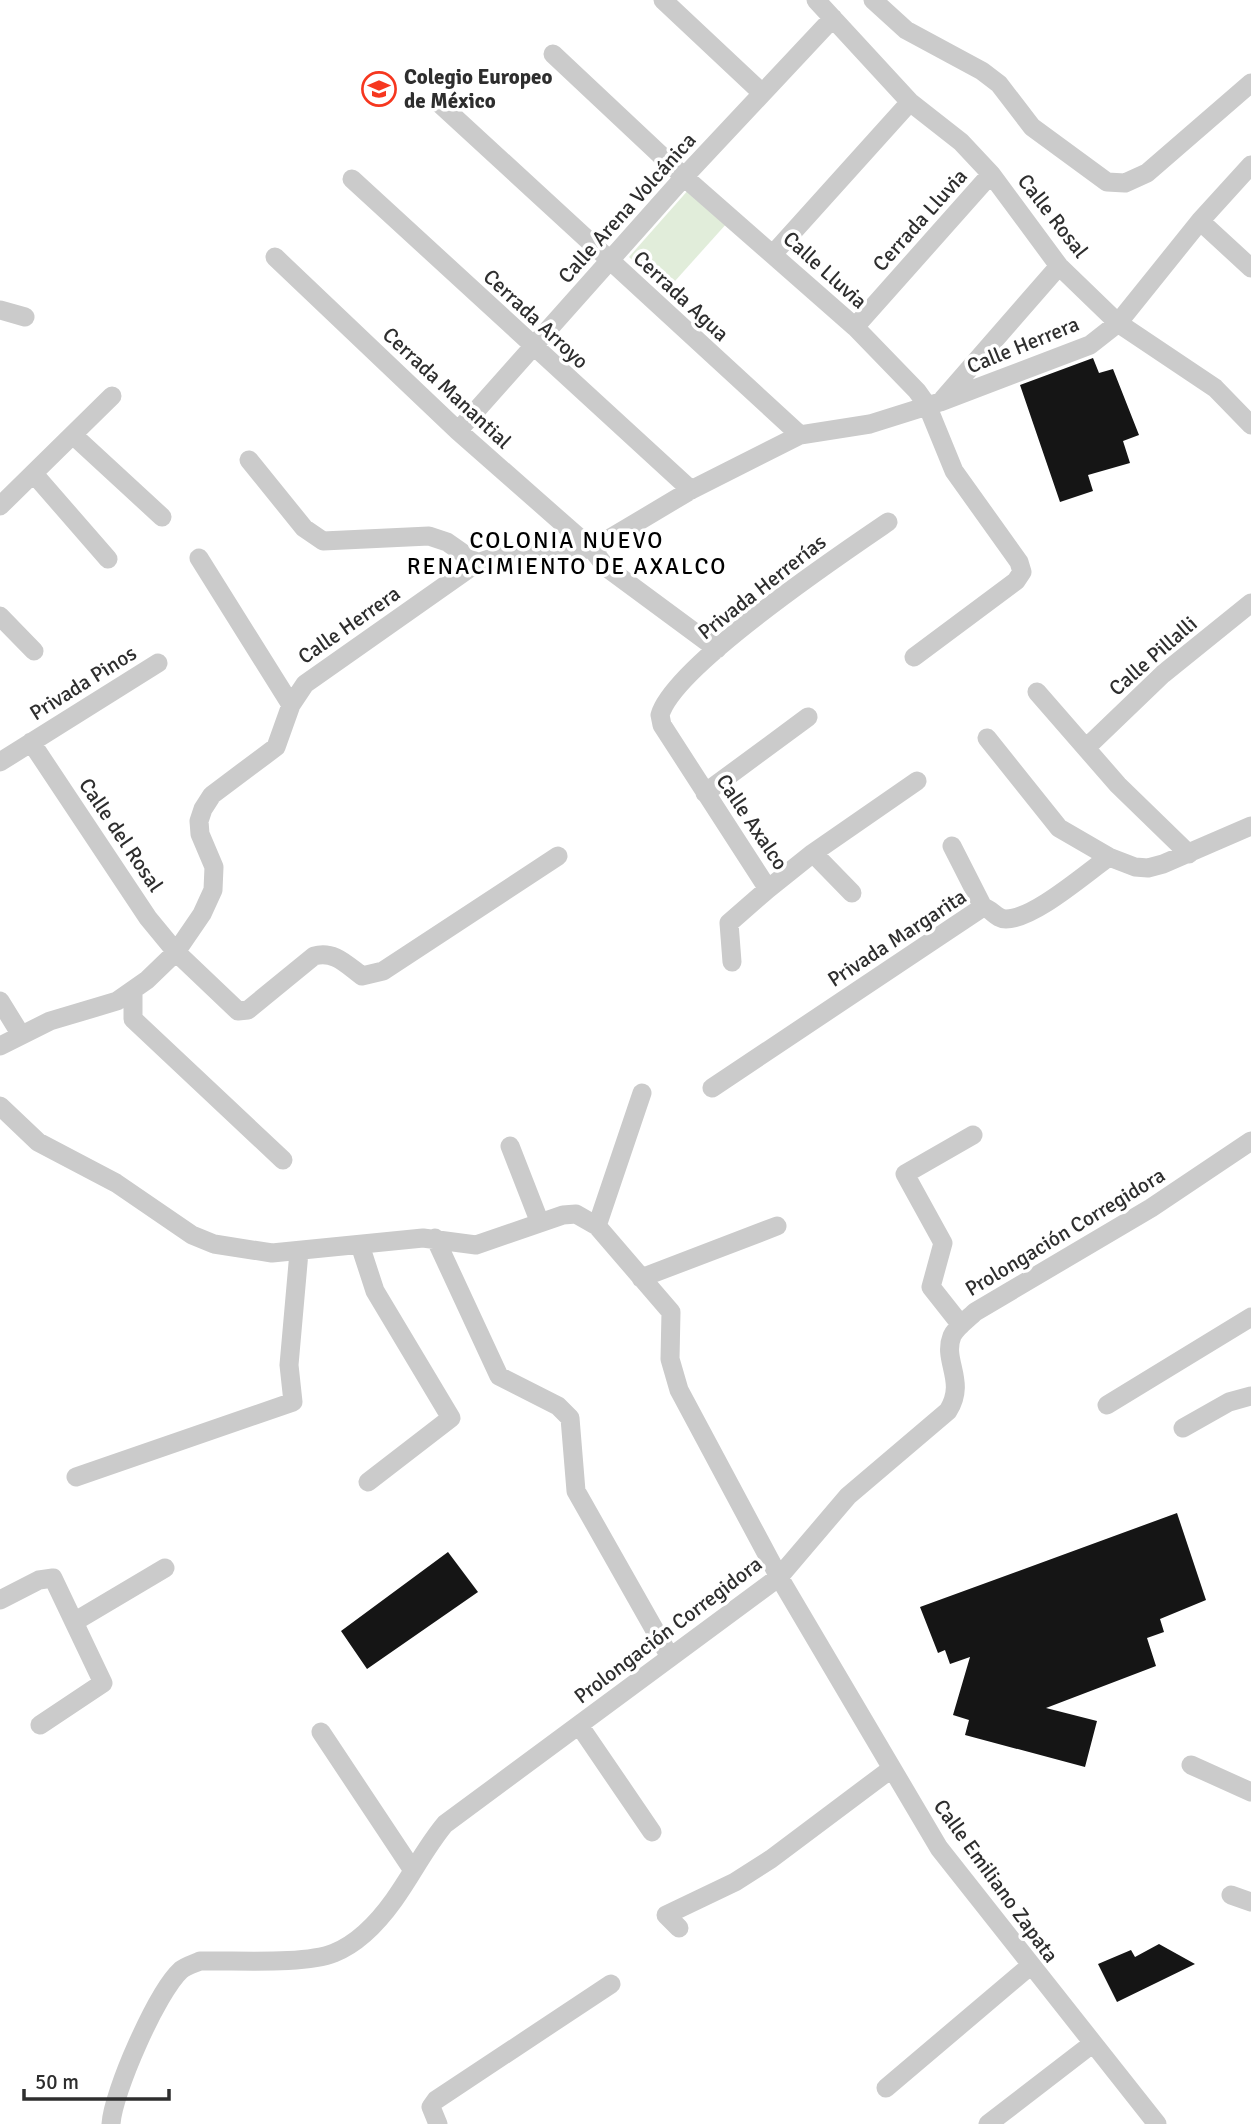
<svg xmlns="http://www.w3.org/2000/svg" width="1251" height="2124" font-family="Signika,sans-serif">
<style>
.green{fill:#e1edda}
.building{fill:#151515}
.lines{fill:none;stroke-linecap:round;stroke-linejoin:round}
.minor{stroke:#cbcbcb;stroke-width:19}
.labels{text-anchor:middle;stroke-width:7;stroke-linejoin:round;paint-order:stroke}
.poi-label{font-size:21px;font-weight:bold;fill:#2e2e2e;stroke:#fff;text-anchor:start}
.street-label{font-size:21px;fill:#2e2e2e;stroke:#fff}
.neighbourhood-label{font-size:23px;letter-spacing:2px;fill:#000;stroke:#fff}
</style>
<rect width="100%" height="100%" fill="#fff"/>
<path class="green" d="M690 188 728 222 666 291 629 257Z"/>
<path class="building" d="M1093 358 1099 373 1113 369 1139 435 1123 441 1130 463 1088 475 1093 491 1060 502 1020 385Z
M1177 1513 1206 1600 1160 1619 1164 1632 1147 1638 1156 1666 1046 1708 1097 1721 1085 1767 965 1735 969 1720 953 1715 970 1657 950 1664 945 1650 938 1653 920 1607Z
M448 1552 478 1592 367 1669 341 1631Z
M1159 1944 1195 1964 1117 2002 1098 1964 1131 1950 1135 1957Z"/>
<g class="lines">
<path class="minor" d="M663 0 762 93
M816 0 910 102 961 142 991 174 1059 266 1118 323 1215 388 1251 425
M873 0 906 30 982 71 999 84 1032 127 1107 182 1125 183 1147 173 1251 83
M553 54 684 177 855 327 917 391 927 405 954 471 1019 562 1022 572 1016 581 914 657
M440 104 800 435
M352 179 691 490
M1200 221 1251 268
M773 254 910 102
M275 257 458 431 592 549 606 567 717 649
M0 310 25 317
M855 327 991 174
M943 399 1059 266
M458 431 684 177 833 18
M73 435 162 517
M249 460 304 528 323 541 429 536 447 542 477 563
M34 474 108 559
M0 506 112 396
M888 522C841 554 674 666 660 715L662 725 768 889 813 853 917 781
M199 558 291 705
M0 616 34 651
M1037 692 1118 785 1189 854
M987 738 1059 828 1109 857 1135 867 1148 868 1163 864 1251 826
M31 742 148 918 176 952 238 1011 248 1010 314 956C334 950 347 965 362 976L383 971 558 856
M1087 747 1163 674 1251 603
M0 762 158 663
M705 793 808 717
M952 846 983 907
M813 853 852 893
M732 962 729 923 768 889
M133 990V1019L283 1160
M0 1001 21 1035
M0 1046 50 1021 117 1001 147 980 176 952 202 914 213 890 214 867 200 834 199 821 203 809 212 795 276 747 291 705 305 684 477 563 510 552 592 549 691 490 800 435 870 424 940 402 1090 345 1118 323 1200 221 1251 165
M712 1088 983 907C992 909 996 919 1006 919 1034 919 1086 873 1109 857
M0 1106 38 1142 116 1183 192 1235 214 1244 272 1253 423 1238 476 1245 563 1215 576 1214 597 1226 671 1312 670 1359 679 1390 779 1577 939 1848 1157 2124
M510 1146 540 1223
M597 1226 642 1093
M435 1238 499 1376 558 1406 570 1418 576 1491 670 1657
M360 1245 375 1291 451 1418 368 1482
M641 1278 777 1226
M961 1325 931 1287 943 1243 905 1174 973 1135
M1107 1405 1251 1317
M1183 1428 1229 1402 1251 1396
M76 1477 293 1402 289 1365 299 1252
M0 1600 39 1580 53 1578 103 1683 40 1725
M74 1622 165 1568
M579 1725 652 1832
M321 1732 412 1869
M1191 1765 1251 1792
M1231 1895 1251 1902
M679 1928 666 1915 735 1882 771 1859 891 1769
M886 2088 1030 1966
M111 2124C113 2092 157 1992 181 1970 186 1966 193 1964 200 1961 234 1960 305 1965 334 1953 359 1943 379 1921 394 1900 412 1875 425 1848 445 1824L779 1577 848 1496 948 1411C967 1381 942 1361 952 1336 956 1327 968 1319 975 1312L1151 1208 1251 1141
M438 2124 431 2107 436 2100 611 1984
M988 2124 1092 2044"/>
</g>
<defs>
<g id="school-ring" transform="scale(1.75)"><circle r="9.5" fill="#fff" stroke="#f6371f" stroke-width="1.5"/><path d="M0-5L7-2L0 1L-7-2ZM-4 1L0 2.5L4 1V4Q0 6-4 4Z" fill="#f6371f"/></g>
</defs>
<g fill-rule="evenodd">
<use href="#school-ring" x="379" y="89"/>
</g>
<g class="labels">
<g class="poi-label">
<text x="404" y="84">Colegio Europeo<tspan x="404" dy="24">de México</tspan></text>
</g>
<g class="street-label">
<text transform="translate(627 208) rotate(-48)" y="7">Calle Arena Volcánica</text>
<text transform="translate(1053 216) rotate(52)" y="7">Calle Rosal</text>
<text transform="translate(920 220) rotate(-48)" y="7">Cerrada Lluvia</text>
<text transform="translate(825 270) rotate(42)" y="7">Calle Lluvia</text>
<text transform="translate(681 296) rotate(43)" y="7">Cerrada Agua</text>
<text transform="translate(536 319) rotate(43)" y="7">Cerrada Arroyo</text>
<text transform="translate(1023 345) rotate(-22)" y="7">Calle Herrera</text>
<text transform="translate(447 388) rotate(43)" y="7">Cerrada Manantial</text>
<text transform="translate(762 587) rotate(-38)" y="7">Privada Herrerías</text>
<text transform="translate(349 625) rotate(-35)" y="7">Calle Herrera</text>
<text transform="translate(1153 656) rotate(-41)" y="7">Calle Pillalli</text>
<text transform="translate(83 683) rotate(-32)" y="7">Privada Pinos</text>
<text transform="translate(752 822) rotate(56)" y="7">Calle Axalco</text>
<text transform="translate(121 835) rotate(56)" y="7">Calle del Rosal</text>
<text transform="translate(897 938) rotate(-33)" y="7">Privada Margarita</text>
<text transform="translate(1065 1232) rotate(-31)" y="7">Prolongación Corregidora</text>
<text transform="translate(668 1630) rotate(-37)" y="7">Prolongación Corregidora</text>
<text transform="translate(996 1881) rotate(54)" y="7">Calle Emiliano Zapata</text>
</g>
<g class="neighbourhood-label">
<text x="567" y="548">COLONIA NUEVO<tspan x="567" dy="26">RENACIMIENTO DE AXALCO</tspan></text>
</g>
</g>
<path d="M24 2089v10h145v-10" fill="none" stroke="#2e2e2e" stroke-width="3.5"/>
<text x="35" y="2089" font-size="21" fill="#2e2e2e" stroke="#ffffff" stroke-width="5" paint-order="stroke">50 m</text>
</svg>
